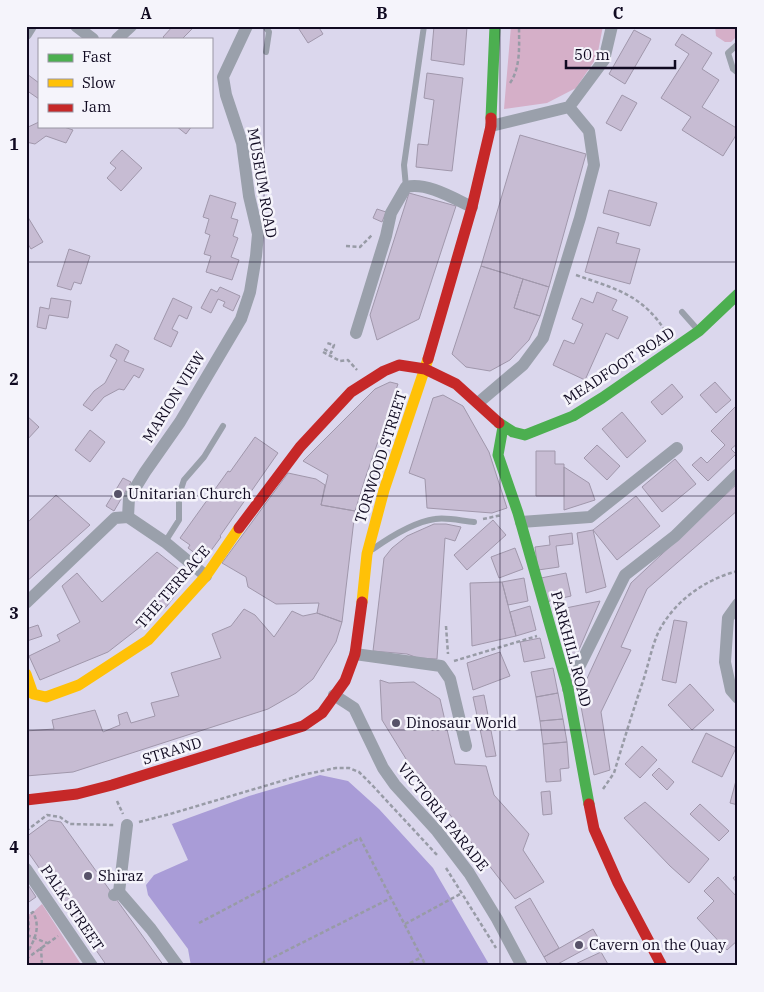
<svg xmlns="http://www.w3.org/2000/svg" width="764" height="992" font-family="'IBM Plex Serif',serif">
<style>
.green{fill:#d5afc8}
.water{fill:#a99cd7}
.building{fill:#c7bcd3;stroke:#a097ab}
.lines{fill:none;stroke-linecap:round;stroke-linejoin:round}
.path{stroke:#989ba6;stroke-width:2.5;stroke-dasharray:4 2.5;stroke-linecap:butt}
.lane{stroke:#9aa0ab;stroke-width:6}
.street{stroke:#9aa0ab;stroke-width:12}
.fast{stroke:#4caf50;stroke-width:11}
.slow{stroke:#ffc107;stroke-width:11}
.jam{stroke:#c62828;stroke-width:11}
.grid{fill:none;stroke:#100a21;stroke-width:1;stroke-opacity:0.55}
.poi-dot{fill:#575268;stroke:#f5f4fb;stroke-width:2}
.labels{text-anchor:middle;stroke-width:5;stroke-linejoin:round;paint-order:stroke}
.street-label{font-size:15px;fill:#100a21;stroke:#f5f4fb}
.poi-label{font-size:15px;fill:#100a21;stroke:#f5f4fb;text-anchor:start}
.neatline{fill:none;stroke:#100a21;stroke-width:2}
.grid-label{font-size:16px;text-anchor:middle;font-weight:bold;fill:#100a21}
</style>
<rect width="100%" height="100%" fill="#dbd7ed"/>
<path class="green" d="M511 26H603L597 57 576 88 547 103 504 109Z
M715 26H738V35L731 42H725L716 36Z
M42 904 82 966H26V914H31Z"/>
<path class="water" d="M320 775 348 781 379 809 433 868 490 966H191L188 949 148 895 146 885 154 875 188 860 172 824 249 796Z"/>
<path class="building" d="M173 26H190L192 29 182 39H165L163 37Z
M297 26H318L323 34 308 43Z
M434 26 467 27 464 65 431 60Z
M634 30 651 39 625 84 609 74Z
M682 34 712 53 702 69 719 80 702 107 738 129V132L723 156 682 130 691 117 661 98 689 54 675 45Z
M427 73 463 78 452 171 416 167 418 144 428 145 434 100 424 98Z
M27 74 39 83V99L26 90Z
M622 95 637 103 621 131 606 123Z
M39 122V126H61L73 130 66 143 46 136 35 144 26 142V128Z
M176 126H192L186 134Z
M520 135 586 154 549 287 481 266Z
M122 150 142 168 121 191 107 178 116 168 110 163Z
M609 190 657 203 650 226 603 213Z
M409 193 456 206 419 319 377 340 370 315Z
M210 195 236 203 231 218 238 220 233 236 238 238 231 257 239 260 232 280 206 272 211 256 204 254 210 235 205 233 209 219 203 217Z
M377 209 386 212 382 222 373 218Z
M26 214 43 242 31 249 26 241Z
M598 227 619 233 616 243 640 249 630 284 585 272Z
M69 249 90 256 81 284 74 282 71 290 57 286Z
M481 266 523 279 514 308 540 316 529 340 510 360 490 371 466 367 452 354Z
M523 279 549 287 540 316 514 308Z
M220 287 240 296 233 311 223 306 225 302 218 299 211 313 201 308 211 289 217 292Z
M597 292 617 300 612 310 628 317 618 339 606 333 585 380 553 365 564 340 574 344 583 324 572 319 581 298 593 303Z
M51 298 71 301 68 318 49 315 46 329 37 327 40 307 49 309Z
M173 298 192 307 187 319 179 315 172 329 178 332 171 347 154 339Z
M116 344 129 351 124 361 144 369 139 378 134 375 124 390 119 389 104 397 92 411 83 405 94 391 105 383 117 360 110 356Z
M390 382 398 384 366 476 355 511 321 505 328 475 303 461 375 389Z
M715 382 731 400 716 413 700 395Z
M672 384 683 397 662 415 651 402Z
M443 395 463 406 489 452 507 508 492 513 427 508 425 479 409 473 433 398Z
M737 405 738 443 731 449 736 454 708 481 692 465 701 457 707 463 725 445 711 431Z
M622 412 646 441 627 458 602 429Z
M26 415 39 427 26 441Z
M90 430 105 442 90 462 75 450Z
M255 437 278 453 220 536 221 537 204 560 188 548 190 545 180 538 228 471 230 472Z
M597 445 620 466 607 480 584 458Z
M536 451H555V464H564V496H536Z
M675 459 696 484 662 512 642 487Z
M564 467 589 483 595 500 564 510Z
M288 473 316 479 325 485 321 505 355 511 342 622 317 613 319 603 276 604 248 587 246 577 222 563Z
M123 478 131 482 114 511 106 506Z
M738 483V510L647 589 621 647 631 650 601 712 610 770 594 775 579 696 631 583Z
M56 495 90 525 26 582V524Z
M636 496 660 526 617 560 593 530Z
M493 520 506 535 467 570 454 555Z
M434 524H446L461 527 455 541 445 538 437 659 418 658 407 654 373 651 384 558 392 548 407 536Z
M593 530 606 587 586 593 577 533Z
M572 533 573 544 556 546 559 567 538 570 535 547 550 545 549 536Z
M515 548 523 569 499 578 491 557Z
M157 552 189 577 167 606 108 652 40 680 29 656 60 641 57 635 80 622 62 586 77 573 102 602Z
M566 573 571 596 546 602 541 578Z
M524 578 528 601 508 605 502 582Z
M502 582 516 636 472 646 470 583Z
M600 601 578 652 569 657 556 610Z
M530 606 536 630 516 636 510 612Z
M244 609 255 615 274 637 292 611 303 616 317 613 342 622 336 642 313 679 296 693 268 709 73 772 26 776V731L54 729 52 720 95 710 103 732 120 725 118 715 127 712 131 723 155 716 151 703 179 696 171 673 221 658 212 634 231 626Z
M674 620 687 622 676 683 662 680Z
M38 625 42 636 27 641 26 629Z
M540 638 545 658 524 662 520 642Z
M500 652 510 676 473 690 467 663Z
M553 668 558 693 536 697 531 672Z
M380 680 389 683 414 682 440 699 455 764 486 766 494 795 529 834 523 850 544 882 515 899 444 807 419 780 382 720Z
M690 684 714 710 692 730 668 705Z
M558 693 563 719 540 721 536 697Z
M484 695 496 756 486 757 473 697Z
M563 719 567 742 543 744 540 721Z
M706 733 736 748 722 777 692 762Z
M567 742 569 768 560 769 561 781 546 782 543 744Z
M642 746 657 760 640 778 625 764Z
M659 768 674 782 667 790 652 775Z
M738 773V805L730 803Z
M550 791 552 814 543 815 541 792Z
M645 802 709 859 689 883 670 866 624 818Z
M700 804 729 831 719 841 690 814Z
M49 820 61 822 164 966H107L26 849V837Z
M738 874V884L733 878Z
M718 877 738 898V940L727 950 697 918 714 901 704 891Z
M26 882 36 897 26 904Z
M530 898 559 948 544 957 515 907Z
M593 929 600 941 554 966H549L544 957Z
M601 952 609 966H571Z"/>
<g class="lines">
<path class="path" d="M510 83C521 67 519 45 519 26
M346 246 360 247 373 234
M576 275C616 289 644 295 667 334
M324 349 331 353 334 345 327 343
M323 352 340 361 348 360 357 370
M483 519 502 515
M446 626 448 654
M454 661 537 636
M603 789 614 773C623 743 632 714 642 684 648 667 651 649 658 633 673 602 705 579 738 571
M117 801 123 814
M139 822 170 814 302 775 336 768H349L359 772 373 786 437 855
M26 831 47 815 60 817 70 824 114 825
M446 868 496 948
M199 923 360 838 426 966
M405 924 462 893
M27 935 47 943
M26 938 29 928 28 916 33 912C41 928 35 939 26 955
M41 947 42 966
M26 959 58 936
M256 966 391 898
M404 966 422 957"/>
<path class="lane" d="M265 26 269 32 266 52
M738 44 728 53 733 69 738 73
M406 187 404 165 424 26
M682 312 698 330
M165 542 179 520V495L184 480 204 457 223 426
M373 549C390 537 414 522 435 519 447 517 462 521 474 522"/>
<path class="street" d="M76 26 93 39
M26 34 31 26
M117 39 131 26
M491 126 569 107 604 60 612 26
M356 333 386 236 391 213 406 187C427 182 453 198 472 207
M478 403 523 365 543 338 580 218 594 165 589 131 569 107
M128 517 129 498 145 472 180 422 241 319 250 292 256 256 258 234 249 196 242 143 226 95 223 77 247 26
M521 522 590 517 677 448
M26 603 115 518 128 517 165 542 206 576
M738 604 728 618 725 662 731 690 738 698
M355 654 441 666 450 679 466 746
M568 689 625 575 675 536 738 474
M334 695 354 708 383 768 395 785 437 831 469 873 497 919 522 966
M26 869 92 966
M119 892 151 929 178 966
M114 895 119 892 127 825"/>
<path class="fast" d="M491 118 495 26
M499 423 513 432 525 435 573 416 602 398 699 331 738 294
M503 427 498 455 518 513 568 689 589 804"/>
<path class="slow" d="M362 602 367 554 384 490 428 359
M26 674 33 694 46 697 79 685 148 640 206 576 239 528"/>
<path class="jam" d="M428 359 472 207 491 126V118
M239 528 300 447 351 392 384 371 399 365 425 369 456 384 499 423
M26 800 77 794 112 785 303 726 322 713 345 681 355 654 362 602
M589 804 594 829 618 883 662 966"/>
</g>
<path class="grid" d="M264 26V966M500 26V966M26 262H738M26 496H738M26 730H738"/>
<g class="poi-dot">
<circle cx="118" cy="494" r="5"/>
<circle cx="396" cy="723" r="5"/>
<circle cx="88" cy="876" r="5"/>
<circle cx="579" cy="945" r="5"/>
</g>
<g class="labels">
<g class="street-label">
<text transform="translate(262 183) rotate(80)" y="5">MUSEUM ROAD</text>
<text transform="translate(619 366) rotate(-33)" y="5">MEADFOOT ROAD</text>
<text transform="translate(174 397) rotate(-58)" y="5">MARION VIEW</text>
<text transform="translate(381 457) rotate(-72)" y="5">TORWOOD STREET</text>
<text transform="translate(173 587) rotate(-49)" y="5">THE TERRACE</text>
<text transform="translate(571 649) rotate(75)" y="5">PARKHILL ROAD</text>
<text transform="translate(172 751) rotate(-17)" y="5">STRAND</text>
<text transform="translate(443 817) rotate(51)" y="5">VICTORIA PARADE</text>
<text transform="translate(72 908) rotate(56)" y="5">PALK STREET</text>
</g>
<g class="poi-label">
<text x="128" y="499">Unitarian Church</text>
<text x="406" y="728">Dinosaur World</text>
<text x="98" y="881">Shiraz</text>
<text x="589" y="950">Cavern on the Quay</text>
</g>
</g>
<rect width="764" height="992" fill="none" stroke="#f5f4fb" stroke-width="55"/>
<rect x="38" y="38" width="175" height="90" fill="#f5f4fb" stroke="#9996a4"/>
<rect x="48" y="54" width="25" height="8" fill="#4caf50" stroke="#9996a4"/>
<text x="82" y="62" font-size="15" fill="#100a21">Fast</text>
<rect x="48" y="79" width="25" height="8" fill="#ffc107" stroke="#9996a4"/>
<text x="82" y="88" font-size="15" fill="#100a21">Slow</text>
<rect x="48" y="104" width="25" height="8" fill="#c62828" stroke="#9996a4"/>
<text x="82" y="112" font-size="15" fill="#100a21">Jam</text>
<path d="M566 60v8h109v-8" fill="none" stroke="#100a21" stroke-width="2.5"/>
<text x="574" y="60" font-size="15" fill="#100a21" stroke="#f5f4fb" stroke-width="4" paint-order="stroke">50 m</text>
<rect x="28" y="28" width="708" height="936" class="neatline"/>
<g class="grid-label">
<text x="146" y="19">A</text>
<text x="382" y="19">B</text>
<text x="618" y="19">C</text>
<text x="14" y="150">1</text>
<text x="14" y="385">2</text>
<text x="14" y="619">3</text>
<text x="14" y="853">4</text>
</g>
</svg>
